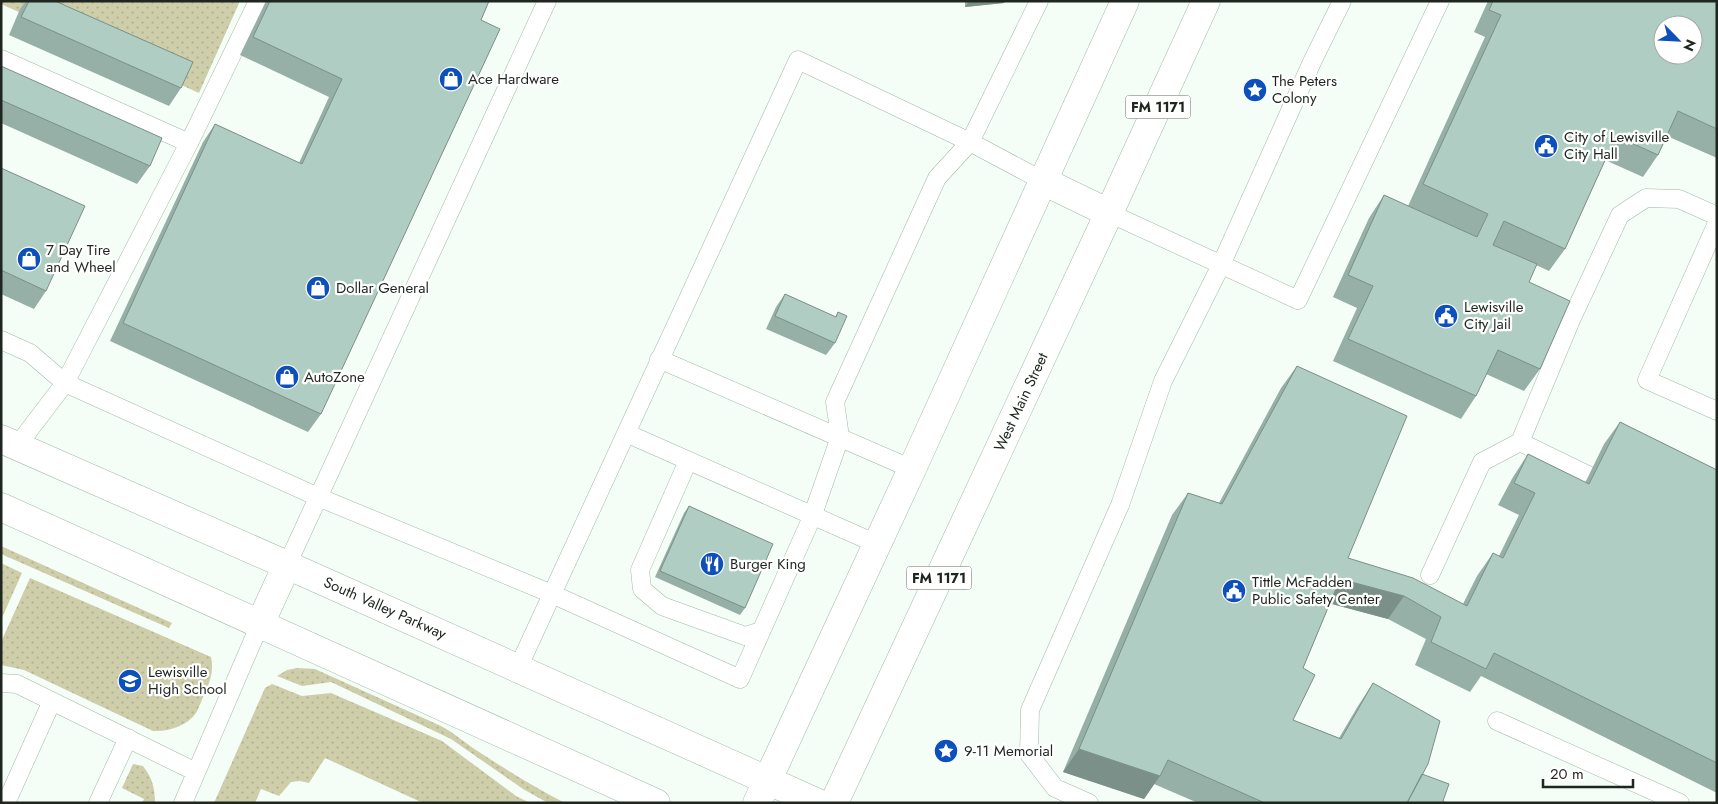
<svg xmlns="http://www.w3.org/2000/svg" width="1718" height="804" font-family="Jost,sans-serif">
<style>
.grass{fill:url(#grass-dots)}
.lines{fill:none;stroke-linecap:round;stroke-linejoin:round}
.lane-casing{stroke:#a3b9a7;stroke-width:19}
.secondary-casing{stroke:#a3b9a7;stroke-width:29}
.primary-casing{stroke:#a3b9a7;stroke-width:29}
.lane{stroke:#fff;stroke-width:18}
.secondary{stroke:#fff;stroke-width:28}
.primary{stroke:#fff;stroke-width:28}
.wall{fill:#96b0a8}
.shaded-wall{fill:#7a9088}
.building{fill:#afcdc3;stroke:#7a9088;fill-rule:evenodd}
.labels{text-anchor:middle;stroke-width:4.5;stroke-linejoin:round;paint-order:stroke}
.shield{fill:#fff;stroke:#626762;stroke-width:1}
.shield-label{font-size:14px;font-weight:bold;fill:#1e261f}
.poi-label{font-size:15px;fill:#1e261f;stroke:#fff;text-anchor:start}
.street-label{font-size:15px;fill:#1e261f;stroke:#fff}
</style>
<defs>
<pattern id="grass-dots" width="8" height="8" patternUnits="userSpaceOnUse" patternTransform="scale(1.25)"><rect width="8" height="8" fill="#cfceaa"/><path d="M2 2h.1M6 6h.1" fill="none" stroke="#b1b192" stroke-width="1.8" stroke-linecap="round"/></pattern>
</defs>
<rect width="100%" height="100%" fill="#f5fef6"/>
<path class="grass" d="M1 1H240L199 93 1 4Z
M1 546 172 623 169 628 1 554Z
M1 563 22 573 1 620Z
M30 578 211 657C214 671 210 682 204 695 201 701 199 708 196 713 187 726 168 732 153 731L24 670 1 665V642Z
M297 668 315 669 441 726C454 733 464 742 476 750 505 769 534 787 565 803H548L523 789 451 739 331 682 302 686 277 676 287 670Z
M272 684 302 696 331 693 442 741 516 796 530 803H423L325 758 309 783 300 781 291 782 279 796 261 789 255 803H214L265 688Z
M133 764 143 766C152 778 155 787 155 803H142L144 799 122 788Z"/>
<g class="lines">
<g class="lane-casing">
<path id="lane" d="M1 59 189 143
M1109 213 1298 300 1440 1
M1717 223 1647 380 1717 411
M1 340 30 353 65 383 318 497 552 594 740 679 812 517 840 437 835 402 937 178 970 142 1039 1
M659 359 912 469
M626 433 877 544
M1520 442 1588 475
M17 446 65 383 189 143 258 1
M688 461 640 570 642 589 662 606 745 636 761 631
M287 565 547 1
M1430 575 1482 462 1520 442 1571 320 1620 215 1646 198 1679 199 1717 216
M518 668 798 60 970 142 1043 181
M1 683 17 684 196 772
M1497 721 1680 803
M6 803 52 701
M98 803 128 738
M183 803 260 624
M1089 803 1055 788 1029 754 1030 710 1120 505 1163 381 1221 265 1312 62 1342 1"/>
</g>
<g class="secondary-casing">
<path id="secondary" d="M1 439 287 565 818 803
M1 507 656 803
M260 624 287 565"/>
</g>
<g class="primary-casing">
<path id="primary" d="M1043 181 1109 213
M757 803 912 469 1125 1
M834 803 1109 213 1206 1"/>
</g>
<use href="#lane" class="lane"/>
<use href="#secondary" class="secondary"/>
<use href="#primary" class="primary"/>
</g>
<path class="wall" d="M26 1H55L181 88 169 106 9 35 20 9Z
M266 1H489L481 20 321 414 308 432 110 341 203 142 215 124 299 163 329 97 240 55Z
M965 1H1005L1004 3 965 7Z
M1488 1H1717V158L1667 136 1658 155 1643 177 1605 160 1565 249 1549 271 1536 265 1529 282 1540 369 1524 391 1486 374 1476 396 1461 419 1333 361 1357 308 1333 297 1369 218 1384 195 1408 206 1485 37 1474 32Z
M1 66 150 166 137 184 1 123Z
M1 168 46 291 34 309 1 294Z
M785 294 835 317 838 312 835 343 826 355 766 329 776 307Z
M1297 366 1348 558 1463 604 1477 576 1493 553 1499 556 1519 515 1498 505 1513 477 1528 454 1585 483 1604 444 1620 422 1717 470V793L1481 676 1470 692 1415 665 1426 639 1388 619 1330 603 1303 668 1293 720 1339 738 1358 706 1373 683 1422 774 1443 801 1446 803H1198L1154 784 1144 799 1063 772 1172 515 1188 493 1219 503 1281 388Z
M689 506 745 608 740 615 655 577 684 513Z"/>
<path class="shaded-wall" d="M969 1H1005L1004 3 965 7Z
M1340 579 1404 596 1388 619 1324 602Z
M1079 749 1160 776 1144 799 1063 772Z"/>
<path class="building" d="M29 1H55L193 62 181 88 21 17Z
M270 1H489L481 20 500 29 321 414 123 323 215 124 302 164 342 79 253 37Z
M1493 1H1717V129L1678 111 1658 155 1616 136 1565 249 1504 221 1493 245 1537 264 1529 282 1570 301 1540 369 1498 350 1476 396 1348 339 1373 286 1348 275 1384 195 1477 237 1488 214 1423 184 1501 15 1489 10ZM1663 25H1693V55H1663Z
M1 66 162 138 150 166 1 100Z
M1 168 85 206 46 291 1 270Z
M785 294 836 317 838 312 847 316 835 343 775 316Z
M1297 366 1407 416 1348 558 1413 578 1467 606 1493 553 1503 558 1535 493 1514 483 1528 454 1589 484 1620 422 1717 470V763L1494 653 1486 669 1431 642 1441 617 1404 596 1340 579 1303 668 1315 675 1293 720 1341 739 1373 683 1440 721 1428 764 1407 803H1265L1168 760 1160 776 1079 749 1188 493 1222 504Z
M689 506 773 544 745 608 660 571Z
M1422 774 1449 784 1443 801 1446 803H1407Z"/>
<defs>
<g id="shop-disc" transform="scale(1.25)"><circle r="9.5" fill="#0e50bb" stroke="#fff"/><path d="M-5-2.5h2.3a2.7 3.5 0 0 1 5.4 0H5L5.5 6h-11ZM-1.5-2.5h3a1.5 2.3 0 0 0-3 0Z" fill="#fff"/></g>
<g id="sight-disc" transform="scale(1.25)"><circle r="9.5" fill="#0e50bb" stroke="#fff"/><path d="M0-6L1.8-2.2L6-1.7L2.9 1.2L3.7 5.4L0 3.3L-3.7 5.4L-2.9 1.2L-6-1.7L-1.8-2.2Z" fill="#fff"/></g>
<g id="civic-disc" transform="scale(1.25)"><circle r="9.5" fill="#0e50bb" stroke="#fff"/><path d="M-.6-6.5H3V-4.5H.6V-3L4-1V1h2V6H-6V1h2V-1L-.6-3ZM-1.2 2.5V6h2.4V2.5Z" fill="#fff"/></g>
<g id="restaurant-disc" transform="scale(1.25)"><circle r="9.5" fill="#0e50bb" stroke="#fff"/><path d="M-5-6h1v4h1v-4h1v4h1v-4h1v5L-1.5 .5V6h-2V.5L-5-1ZM5-6V6H3V1.5H1.5Q1.5-4 5-6Z" fill="#fff"/></g>
<g id="school-disc" transform="scale(1.25)"><circle r="9.5" fill="#0e50bb" stroke="#fff"/><path d="M0-5L7-2L0 1L-7-2ZM-4 1L0 2.5L4 1V4Q0 6-4 4Z" fill="#fff"/></g>
</defs>
<g fill-rule="evenodd">
<use href="#shop-disc" x="451" y="79"/>
<use href="#sight-disc" x="1255" y="90"/>
<use href="#civic-disc" x="1546" y="146"/>
<use href="#shop-disc" x="29" y="259"/>
<use href="#shop-disc" x="318" y="288"/>
<use href="#civic-disc" x="1446" y="316"/>
<use href="#shop-disc" x="287" y="377"/>
<use href="#restaurant-disc" x="712" y="564"/>
<use href="#civic-disc" x="1234" y="591"/>
<use href="#school-disc" x="130" y="681"/>
<use href="#sight-disc" x="946" y="751"/>
</g>
<g class="labels">
<g class="shield">
<rect x="1125.5" y="95.5" width="65" height="23" rx="4"/>
<rect x="906.5" y="566.5" width="65" height="23" rx="4"/>
</g>
<g class="shield-label">
<text x="1158" y="112">FM 1171</text>
<text x="939" y="583">FM 1171</text>
</g>
<g class="poi-label">
<text x="468" y="84">Ace Hardware</text>
<text x="1272" y="86">The Peters<tspan x="1272" dy="17">Colony</tspan></text>
<text x="1564" y="142">City of Lewisville<tspan x="1564" dy="17">City Hall</tspan></text>
<text x="46" y="255">7 Day Tire<tspan x="46" dy="17">and Wheel</tspan></text>
<text x="336" y="293">Dollar General</text>
<text x="1464" y="312">Lewisville<tspan x="1464" dy="17">City Jail</tspan></text>
<text x="304" y="382">AutoZone</text>
<text x="730" y="569">Burger King</text>
<text x="1252" y="587">Tittle McFadden<tspan x="1252" dy="17">Public Safety Center</tspan></text>
<text x="148" y="677">Lewisville<tspan x="148" dy="17">High School</tspan></text>
<text x="964" y="756">9-11 Memorial</text>
</g>
<g class="street-label">
<text transform="translate(1021 402) rotate(-65)" y="5">West Main Street</text>
<text transform="translate(385 608) rotate(24)" y="5">South Valley Parkway</text>
</g>
</g>
<rect width="1718" height="804" fill="none" stroke="#1e261f" stroke-width="5"/>
<g transform="translate(1678 40) rotate(114)"><circle r="24" fill="#ffffff" stroke="#a5a8a5"/>
<path d="M0-4L9 19L0 12L-9 19Z" fill="#0e50bb"/>
<text y="-8" font-size="14" font-weight="bold" text-anchor="middle" fill="#1e261f">N</text>
</g>
<path d="M1543 779v8h90v-8" fill="none" stroke="#1e261f" stroke-width="2.5"/>
<text x="1550" y="779" font-size="15" fill="#1e261f" stroke="#ffffff" stroke-width="4" paint-order="stroke">20 m</text>
</svg>
